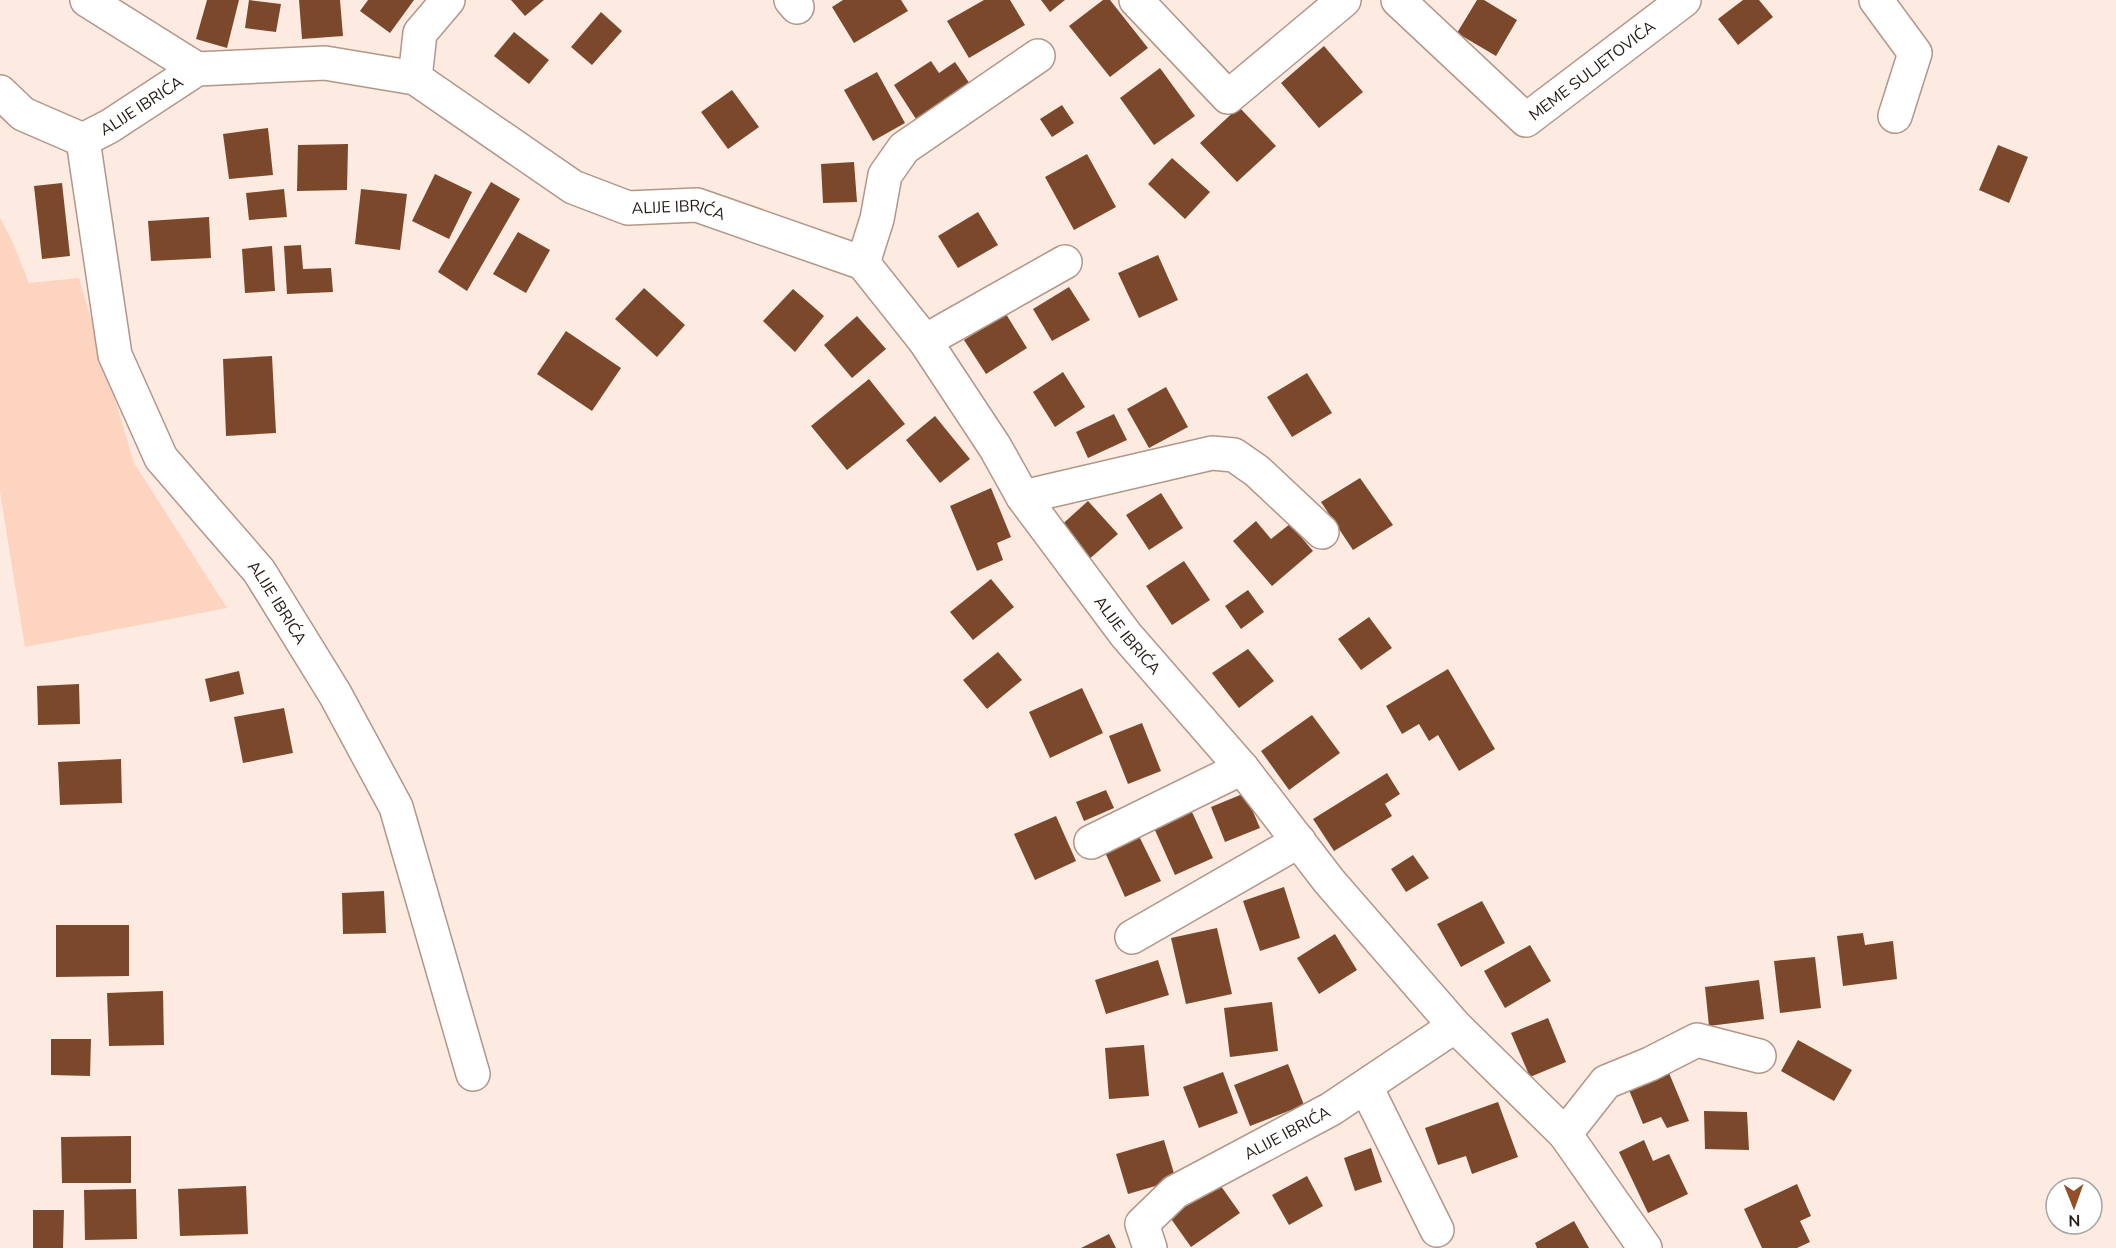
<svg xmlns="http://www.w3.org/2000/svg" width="2116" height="1248" font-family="'Nunito Sans',sans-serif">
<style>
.green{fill:#fdd4bf}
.building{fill:#7c482b}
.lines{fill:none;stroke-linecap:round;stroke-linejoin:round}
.minor-casing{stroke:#b29688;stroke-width:36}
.minor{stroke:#fff;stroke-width:33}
.labels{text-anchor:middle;stroke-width:6;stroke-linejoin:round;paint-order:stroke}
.street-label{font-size:16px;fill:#241914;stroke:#fff}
</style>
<rect width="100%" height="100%" fill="#fdeae1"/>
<path class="green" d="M0 218 12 241 29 283 79 278 134 463 227 608 25 647 0 492Z"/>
<path class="building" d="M207 0H239L227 48 196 39Z
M249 0 281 4 276 32 245 28Z
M299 0H340L343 36 302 39Z
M368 0H414L390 33 360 11Z
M511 0H544L525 16Z
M843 0H901L908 11 854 43 832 7Z
M984 0H1010L1025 25 969 58 947 21Z
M1041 0H1065L1050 12Z
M1103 0H1110L1148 48 1110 77 1069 26Z
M1477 0H1484L1517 20 1496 56 1457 33Z
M1743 0H1759L1773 17 1738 45 1718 19Z
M601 12 622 31 592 65 571 47Z
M514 32 549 60 529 84 494 56Z
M1324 46 1363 92 1319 128 1281 83Z
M931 61 939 73 955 62 970 84 916 119 894 85Z
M1160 68 1195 116 1154 145 1120 98Z
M877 72 905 123 873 141 844 90Z
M732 90 759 127 728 149 701 112Z
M1062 105 1074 123 1052 137 1040 119Z
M1239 107 1276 146 1237 182 1200 143Z
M268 128 273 175 229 179 223 134Z
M348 144 347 190 297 191 298 145Z
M1998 145 2028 157 2009 203 1979 190Z
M1087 154 1116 207 1074 230 1045 177Z
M1172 158 1210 192 1185 219 1148 184Z
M854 162 857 202 823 203 821 164Z
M435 174 472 192 449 239 412 221Z
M491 182 520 199 467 291 438 272Z
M62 183 70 256 42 259 34 186Z
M284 189 287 217 249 220 246 193Z
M361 189 407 194 400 250 355 244Z
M978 212 998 245 958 268 938 236Z
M209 217 211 258 151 261 148 221Z
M518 232 550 250 526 293 493 274Z
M301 245 303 269 331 268 333 292 287 294 284 246Z
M272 246 275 291 245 293 242 249Z
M1158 255 1178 300 1139 318 1118 273Z
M1069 287 1090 320 1052 341 1033 309Z
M644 288 685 325 657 357 615 319Z
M793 289 824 316 795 352 763 321Z
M1006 314 1027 348 986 374 964 340Z
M857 316 886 349 852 378 824 345Z
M566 331 621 368 592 411 537 374Z
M272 356 276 433 226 436 223 359Z
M1063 372 1085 407 1055 427 1033 392Z
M1307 373 1332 413 1292 437 1267 397Z
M869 379 905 424 847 470 811 426Z
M1166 387 1188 427 1149 448 1127 409Z
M1114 414 1127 440 1088 458 1076 432Z
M935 416 970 459 940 483 906 440Z
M1360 478 1393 525 1353 550 1321 502Z
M991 488 1011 537 997 543 1003 560 977 571 950 506Z
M1161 493 1183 528 1149 550 1126 515Z
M1088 501 1118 534 1087 561 1057 529Z
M1256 521 1271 539 1290 524 1313 551 1272 586 1233 541Z
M1184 561 1210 600 1172 625 1146 586Z
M991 579 1014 607 973 640 950 612Z
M1248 590 1264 612 1241 629 1225 606Z
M1369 617 1392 648 1361 670 1338 639Z
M1248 649 1274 681 1239 708 1212 673Z
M998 652 1022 680 987 709 963 680Z
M1448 669 1495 749 1459 771 1438 735 1429 741 1419 724 1402 734 1386 706Z
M239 671 244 694 210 702 205 679Z
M79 684 80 724 38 725 37 686Z
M1082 688 1103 733 1050 758 1029 712Z
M284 708 293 753 243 763 234 717Z
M1312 715 1340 753 1289 790 1261 751Z
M1142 723 1161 771 1128 784 1109 736Z
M121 759 122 803 60 805 58 762Z
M1387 773 1400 794 1385 804 1392 816 1334 851 1313 819Z
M1106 790 1114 808 1084 821 1076 802Z
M1245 793 1260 828 1225 842 1211 807Z
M1192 812 1213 858 1175 875 1154 828Z
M1056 816 1076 861 1035 880 1014 834Z
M1138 834 1161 881 1125 897 1104 850Z
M1413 855 1429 878 1406 892 1391 869Z
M1284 887 1300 938 1260 951 1243 901Z
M384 891 386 933 343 934 342 893Z
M1482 901 1505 943 1461 967 1437 924Z
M56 925H129V976L56 977Z
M1217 928 1232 994 1186 1004 1171 938Z
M1863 933 1865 945 1893 941 1897 979 1843 986 1837 936Z
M1335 934 1357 970 1319 994 1297 958Z
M1530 945 1551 981 1505 1008 1484 971Z
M1815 957 1821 1008 1780 1013 1774 961Z
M1158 960 1169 995 1106 1014 1095 980Z
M1759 980 1764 1019 1709 1026 1705 987Z
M163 991 164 1045 109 1046 107 993Z
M1272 1002 1278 1051 1230 1057 1224 1008Z
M1548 1018 1566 1062 1530 1077 1511 1033Z
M51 1039H91L90 1076 51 1075Z
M1798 1040 1852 1070 1834 1101 1781 1071Z
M1144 1045 1149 1096 1109 1099 1105 1048Z
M1288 1064 1304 1105 1250 1126 1234 1085Z
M1223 1072 1238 1113 1199 1128 1183 1087Z
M1669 1073 1689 1121 1667 1128 1661 1117 1643 1124 1629 1090Z
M1498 1102 1518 1157 1472 1174 1466 1156 1438 1165 1425 1128Z
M1704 1111 1747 1112 1749 1150 1705 1149Z
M131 1136V1183H62L61 1137Z
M1164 1140 1176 1180 1128 1194 1116 1154Z
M1644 1140 1653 1161 1669 1154 1688 1194 1648 1213 1619 1152Z
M1371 1148 1382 1182 1355 1191 1344 1158Z
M1307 1176 1323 1206 1289 1225 1272 1195Z
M1218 1182 1240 1213 1191 1247 1169 1216Z
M1797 1184 1811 1216 1800 1221 1810 1242 1797 1248H1762L1744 1209Z
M246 1186 248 1234 180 1236 178 1189Z
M136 1189 137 1239 85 1240 84 1190Z
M33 1210H64L63 1248H33Z
M1574 1221 1589 1248H1537L1535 1243Z
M1109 1234 1116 1248H1081Z"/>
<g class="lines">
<g class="minor-casing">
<g id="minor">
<path d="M87 0 197 69"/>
<path d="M791 0 797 7"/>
<path d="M1136 0 1228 97 1344 0"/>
<path id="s1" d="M1398 0 1526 120 1684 0"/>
<path d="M1876 0 1915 53 1895 116"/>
<path d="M415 78 420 33 448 0"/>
<path id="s2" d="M0 92 23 114 83 140 110 126 197 69 325 63 415 78 573 187 628 208 697 205 863 263 925 341 995 447 1023 497 1126 635 1242 768 1329 881 1455 1026 1565 1134 1645 1248"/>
<path id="s3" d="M83 140 115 355 161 458 259 571 335 694 396 807 473 1074"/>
<path d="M863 263 877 219 885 175 904 148 1038 56"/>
<path d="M925 341 1065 262"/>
<path d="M1023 497 1212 453 1234 455 1257 471 1322 532"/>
<path d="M1091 842 1242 768"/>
<path d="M1132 937 1299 841"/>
<path d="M1366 1087 1437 1230"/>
<path d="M1565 1134 1606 1082 1650 1064 1697 1040 1759 1056"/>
<path id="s4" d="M1150 1248 1142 1224 1175 1192 1331 1109 1455 1026"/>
</g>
</g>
<use href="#minor" class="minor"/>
</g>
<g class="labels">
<g class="street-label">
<text dy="6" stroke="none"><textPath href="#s1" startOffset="258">MEME SULJETOVIĆA</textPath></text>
<text dy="6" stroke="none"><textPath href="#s2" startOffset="165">ALIJE IBRIĆA</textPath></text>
<text dy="6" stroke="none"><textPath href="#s2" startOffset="753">ALIJE IBRIĆA</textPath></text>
<text dy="6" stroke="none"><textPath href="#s3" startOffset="516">ALIJE IBRIĆA</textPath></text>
<text dy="6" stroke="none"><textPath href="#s2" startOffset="1404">ALIJE IBRIĆA</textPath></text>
<text dy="6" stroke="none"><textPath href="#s4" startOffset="198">ALIJE IBRIĆA</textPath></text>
</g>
</g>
<g transform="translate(2074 1206) rotate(179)"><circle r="28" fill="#ffffff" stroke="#a7a3a1" stroke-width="1.5"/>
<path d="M0-4.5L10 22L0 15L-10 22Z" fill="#954f27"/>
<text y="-9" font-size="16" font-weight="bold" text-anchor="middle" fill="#241914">N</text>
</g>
</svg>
